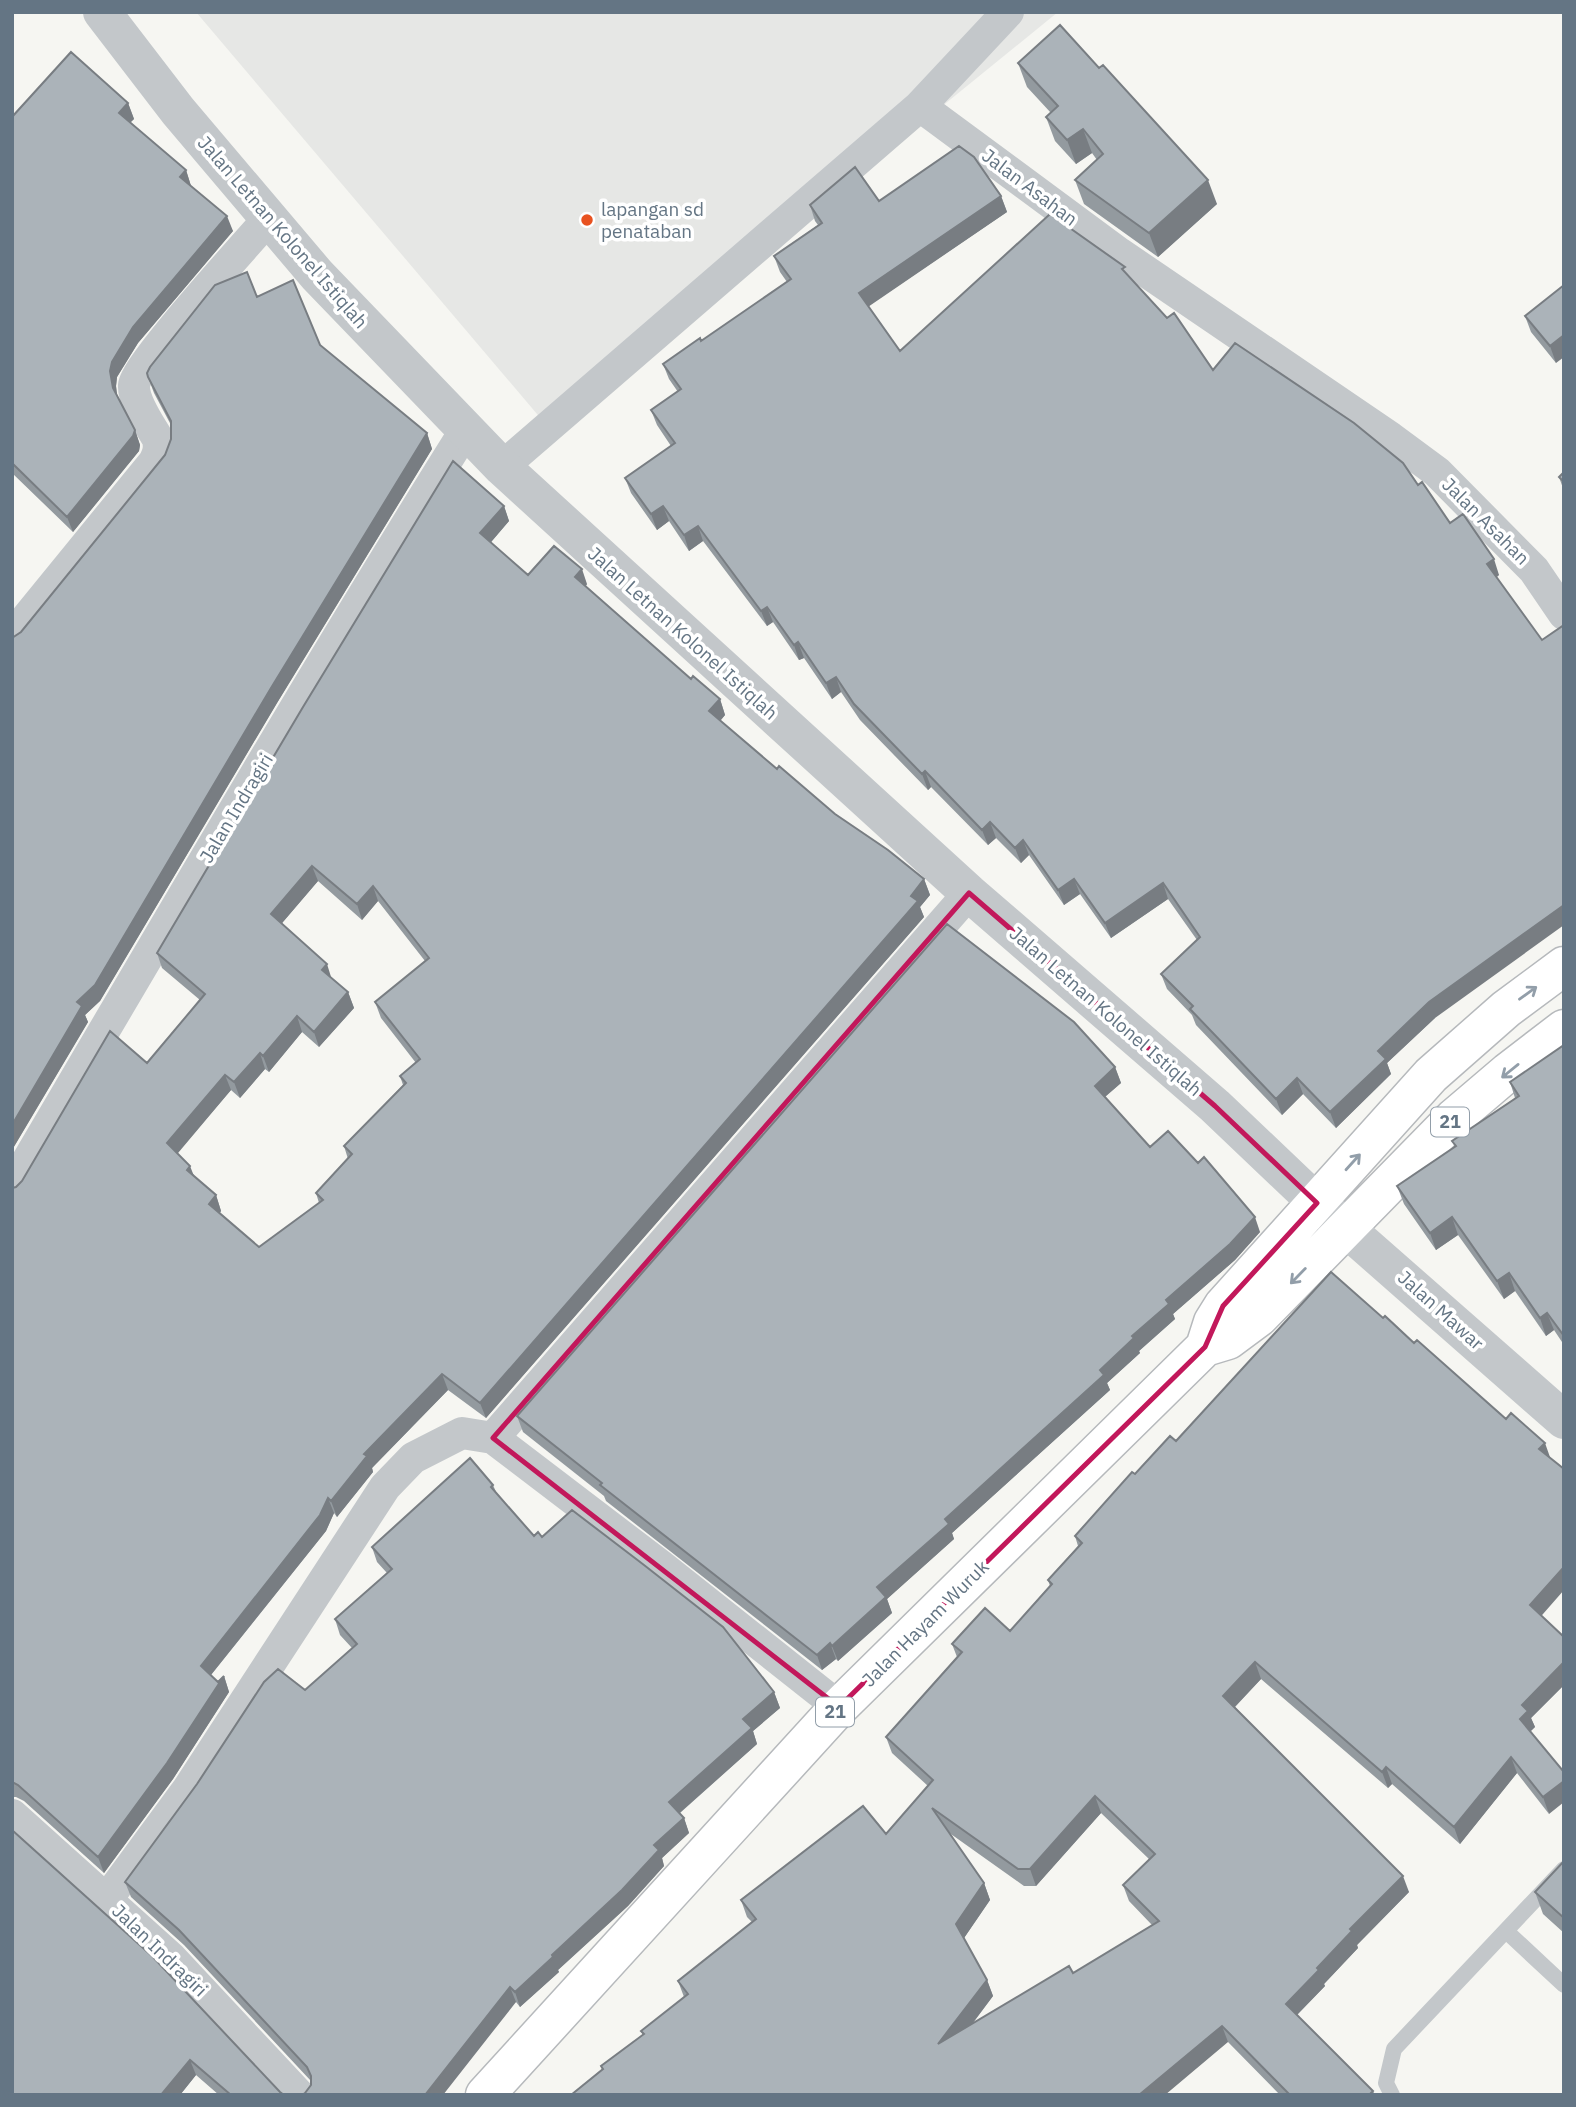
<svg xmlns="http://www.w3.org/2000/svg" width="1576" height="2107" font-family="'IBM Plex Sans',sans-serif">
<style>
.built{fill:#e6e7e5}
.lines{fill:none;stroke-linecap:round;stroke-linejoin:round}
.trunk-casing{stroke:#b6b9bc;stroke-width:41}
.service{stroke:#c3c7ca;stroke-width:16}
.minor{stroke:#c3c7ca;stroke-width:32}
.tertiary{stroke:#c3c7ca;stroke-width:38}
.trunk{stroke:#fff;stroke-width:38}
.wall{fill:#939a9f;fill-rule:evenodd}
.shaded-wall{fill:#787d82}
.building{fill:#abb3b9;stroke:#787d82;stroke-width:2;fill-rule:evenodd}
.oneway{stroke:#929ea9}
.marked{fill:none;stroke:#c2185b;stroke-width:5;stroke-linejoin:round}
.poi-dot{fill:#e85220;stroke:#fff;stroke-width:2.5}
.labels{text-anchor:middle;stroke-width:7;stroke-linejoin:round;paint-order:stroke}
.shield{fill:#fff;stroke:#929ea9;stroke-width:2}
.shield-label{font-size:18px;font-weight:bold;fill:#647584}
.street-label{font-size:19px;fill:#647584;stroke:#fff}
.poi-label{font-size:19px;fill:#647584;stroke:#fff;text-anchor:start}
</style>
<rect width="100%" height="100%" fill="#f6f6f2"/>
<path class="built" d="M196 12H1058L548 427Z"/>
<g class="lines">
<g class="trunk-casing">
<path id="trunk" d="M1205 1347 1228 1340 1259 1317 1454 1118 1508 1072 1564 1029
M485 2095 839 1707 1205 1347 1213 1322 1223 1306 1431 1075 1506 1009 1564 966"/>
</g>
<path class="service" d="M1506 1931 1564 1985
M1392 2095 1386 2083 1394 2049 1564 1869"/>
<path class="minor" d="M920 106 1008 12
M502 467 920 106 1119 253 1391 438 1437 472 1534 570 1564 614
M12 636 154 462C158 454 160 449 158 439 150 425 133 402 134 385 135 366 250 240 270 217
M12 1187C161 934 309 680 465 431
M493 1438 969 893
M12 1815 171 1958 299 2095
M107 1899 188 1789 385 1487 413 1458 462 1433 493 1438 661 1566 839 1707"/>
<path class="tertiary" d="M102 12 178 111 317 275 502 467 969 893 1215 1106 1317 1203 1564 1420"/>
<use href="#trunk" class="trunk"/>
</g>
<path class="wall" d="M1018 63 1217 204 1158 257 1084 204 1075 180 1097 160 1092 153 1076 164 1055 141 1046 117 1051 113 1027 87Z
M128 103 134 119 130 122 186 170 191 186 233 231 138 343 117 377 116 386 117 396 135 430 140 445 139 451 73 532 12 473V117Z
M1001 196 1007 212 868 306 900 351 1127 275 1213 370 1418 485 1450 523 1499 575 1497 577 1435 1018 1387 1063 1391 1074 1336 1128 1303 1094 1282 1115 1196 1025 1192 1015 1167 989 1161 974 1197 940 1168 899 1111 938 1080 894 1064 905 1029 855 1021 863 996 838 988 845 931 787 928 790 860 720 841 692 832 699 804 658 799 660 773 622 767 626 703 541 689 551 669 521 657 530 631 493 625 478 671 446 657 425 651 410 678 392 669 379 663 364 701 341 787 282 780 272 774 256 818 225 815 221 810 205Z
M1564 285 1556 363 1531 332 1525 316Z
M257 297 320 345 427 433 432 449 277 703 100 1001 85 1015 88 1022 12 1150 21 632 165 455 171 439V425L154 393 148 377Z
M1564 472V491L1559 477Z
M504 506 509 521 491 542 528 575 587 584 586 586 691 679 720 699 725 715 720 721 777 769 835 814 924 879 930 895 920 907 924 917 486 1418 448 1390 372 1468 373 1472 337 1517 334 1513 326 1531 211 1675 218 1682 224 1676 229 1692 173 1779 104 1873 24 1801 16 1797H12V1188L16 1187 147 1063 200 1000 162 968 157 953ZM318 881 362 920 378 901 425 961 375 1002 381 1018 416 1063 400 1076 403 1085 344 1146 348 1159 316 1193 319 1203 259 1247 220 1213 221 1211 216 1195 194 1176 177 1153 231 1090 240 1098 265 1069 269 1072 302 1032 319 1047 354 1008 348 992 332 978 282 923Z
M1564 1045V1345L1554 1330 1546 1336 1515 1291 1504 1299 1458 1235 1436 1250 1404 1204 1397 1186 1455 1147 1452 1141 1515 1098 1510 1082Z
M1115 1067 1121 1083 1105 1097 1150 1147 1260 1232 1235 1260 1173 1314 1175 1319 1139 1351 1140 1353 1107 1383 1110 1390 952 1533 954 1539 887 1599 892 1613 838 1661 836 1659 822 1670 606 1501 604 1496 523 1432 517 1416Z
M1176 1441 1541 1616 1564 1637V1685L1531 1718 1535 1727 1530 1731 1549 1814 1517 1773 1460 1844 1392 1784 1388 1788 1261 1679 1235 1707 1409 1892 1357 1945 1358 1948 1324 1984 1325 1986 1297 2015 1373 2091 1375 2095H1280L1228 2042 602 2070 601 2066 643 2035 641 2031 684 1997 678 1981 752 1922 747 1917 741 1900 886 1834 928 1786 892 1753 886 1737 957 1657 952 1644 1010 1631 1050 1586 1048 1580 1078 1546 1075 1536 1135 1474ZM1101 1813 1149 1859 1123 1885 1129 1901 1152 1925 1073 1973 973 2023 993 1996 987 1980 964 1938 990 1900 984 1883 948 1832 1024 1886H1036Z
M493 1485 497 1494 534 1536 542 1537 774 1692 780 1708 753 1731 757 1744 680 1813 684 1818 689 1833 662 1858 664 1866 628 1906 558 1970 559 1972 520 2007 516 2002 305 2093 311 2085V2081L184 1945 131 1897 125 1882 305 1690 352 1648 340 1635 335 1619 387 1573 377 1562 372 1547Z
M12 1830 280 2092 284 2095H219L196 2075 180 2095H12Z
M1564 1861V1933L1543 1914 1535 1892Z"/>
<path class="shaded-wall" d="M128 103 134 119 125 128 119 113Z
M1083 129 1092 153 1076 164 1067 140Z
M186 170 191 186 180 177Z
M1208 180 1217 204 1158 257 1149 233Z
M1001 196 1007 212 865 309 859 293Z
M227 216 233 231 138 343 117 377 116 386 118 403 113 388 110 371 112 362 133 327Z
M1564 335V357L1556 363 1550 346Z
M135 430 140 445 139 451 73 532 67 517Z
M427 433 432 449 277 703 100 1001 85 1015 88 1022 12 1150V1125L77 1002Z
M504 506 509 521 486 548 480 533Z
M663 506 669 521 657 530 651 514Z
M698 526 703 541 689 551 684 535Z
M1494 559 1499 575 1493 579 1487 564Z
M582 569 587 584 581 592 575 577Z
M767 607 773 622 767 626 761 611Z
M798 642 804 658 799 660 794 645Z
M836 677 841 692 832 699 826 683Z
M720 699 725 715 715 727 709 711Z
M925 771 931 787 928 790 922 774Z
M990 822 996 838 988 845 982 830Z
M1023 840 1029 855 1021 863 1015 848Z
M312 866 318 881 277 929 271 914Z
M924 879 930 895 920 907 924 917 486 1418 480 1403Z
M1074 879 1080 894 1064 905 1058 890Z
M1163 883 1168 899 1111 938 1105 923Z
M373 886 378 901 362 920 357 904Z
M1564 905V925L1435 1018 1387 1063 1391 1074 1336 1128 1330 1112 1378 1051 1429 1002Z
M327 964 332 980 322 970Z
M348 992 354 1008 319 1047 314 1032Z
M297 1016 302 1032 269 1072 263 1056Z
M260 1053 265 1069 240 1098 234 1082Z
M1115 1067 1121 1083 1100 1101 1095 1086Z
M225 1075 231 1090 173 1159 167 1143Z
M1297 1078 1303 1094 1282 1115 1276 1099Z
M190 1166 196 1181 187 1170Z
M216 1195 221 1211 214 1219 209 1204Z
M1255 1217 1260 1232 1235 1260 1173 1314 1175 1319 1139 1351 1140 1353 1107 1383 1110 1390 952 1533 954 1539 887 1599 892 1613 838 1661 832 1646 877 1587 945 1519 1100 1370 1166 1300Z
M1452 1217 1458 1235 1436 1250 1430 1233Z
M1509 1273 1515 1291 1504 1299 1497 1281Z
M1547 1313 1554 1330 1546 1336 1540 1318Z
M442 1374 448 1390 372 1468 373 1472 337 1517 331 1501 364 1454Z
M1545 1443 1551 1460 1539 1449Z
M328 1498 334 1513 326 1531 206 1681 201 1666Z
M1564 1567V1590L1536 1622 1530 1605Z
M830 1643 836 1659 822 1670 817 1655Z
M1255 1662 1261 1679 1229 1713 1223 1696Z
M1564 1662V1685L1531 1718 1535 1727 1526 1736 1520 1719 1522 1705Z
M224 1676 229 1692 173 1779 104 1873 98 1857Z
M774 1692 780 1708 753 1731 757 1744 675 1817 669 1802 743 1719Z
M1511 1757 1517 1773 1460 1844 1454 1827Z
M1386 1767 1392 1784 1388 1788 1382 1772Z
M1564 1781V1802L1549 1814 1543 1797Z
M1095 1796 1101 1813 1036 1886 1030 1869Z
M684 1818 689 1833 662 1858 664 1866 628 1906 558 1970 559 1972 520 2007 515 1992 654 1845Z
M1403 1876 1409 1892 1357 1945 1358 1948 1324 1984 1325 1986 1292 2020 1286 2004 1350 1929Z
M984 1883 990 1900 962 1941 956 1924Z
M987 1980 993 1996 944 2061 938 2044Z
M510 1987 516 2002 443 2095H425Z
M1222 2026 1228 2042 1165 2095H1139Z
M190 2060 196 2075 180 2095H161Z"/>
<path class="building" d="M1060 25 1099 68 1103 65 1208 180 1149 233 1075 180 1103 154 1083 129 1067 140 1046 117 1058 106 1018 63Z
M71 52 128 103 119 113 186 170 180 177 227 216 133 327 112 362 110 371 113 388 135 430 133 436 67 517 12 463V117Z
M959 146 974 157 1001 196 859 293 900 351 1050 214 1125 267 1122 269 1167 318 1174 313 1213 370 1235 343 1354 423 1403 463 1418 485 1422 482 1450 523 1463 514 1494 559 1487 564 1542 640 1564 625V905L1429 1002 1378 1051 1386 1059 1330 1112 1297 1078 1276 1099 1190 1009 1193 1006 1161 974 1200 937 1163 883 1105 923 1074 879 1058 890 1023 840 1015 848 990 822 982 830 925 771 922 774 854 704 836 677 826 683 798 642 794 645 767 607 761 611 698 526 684 535 663 506 651 514 625 478 675 443 651 410 681 389 663 364 700 338 701 341 791 279 774 256 822 223 810 205 855 167 879 201Z
M247 272 257 297 293 280 320 345 427 433 271 688 95 985 77 1002 82 1006 12 1125V638L21 632 165 455 171 439V421L148 377 147 373 150 367 215 285Z
M1564 285V335L1550 346 1525 316Z
M453 461 504 506 480 533 528 575 554 546 582 569 575 577 691 679 693 676 720 699 709 711 777 769 779 766 835 814 888 850 924 879 911 896 918 901 480 1403 442 1374 364 1454 367 1456 331 1501 328 1498 320 1515 201 1666 218 1682 224 1676 167 1763 98 1857 18 1785 12 1782V1188L16 1187 22 1181 110 1031 147 1063 205 994 157 953 303 707ZM312 866 357 904 373 886 429 958 375 1002 420 1059 400 1076 406 1083 344 1146 352 1154 316 1193 323 1200 259 1247 209 1204 216 1195 187 1170 190 1166 167 1143 225 1075 234 1082 260 1053 263 1056 297 1016 314 1032 348 992 322 970 327 964 271 914Z
M1564 472V482L1559 477Z
M947 924 1074 1022 1115 1067 1095 1086 1150 1147 1168 1131 1198 1163 1204 1157 1255 1217 1230 1244 1166 1300 1169 1304 1132 1336 1134 1338 1100 1370 1104 1375 945 1519 949 1524 877 1587 886 1597 832 1646 830 1643 817 1655 600 1485 602 1483 517 1416Z
M1564 1045V1336L1547 1313 1540 1318 1509 1273 1497 1281 1452 1217 1430 1233 1397 1186 1456 1146 1452 1141 1519 1096 1510 1082Z
M1331 1272 1383 1318 1385 1316 1414 1343 1417 1340 1506 1419 1511 1413 1545 1443 1539 1449 1564 1469V1567L1530 1605 1564 1637V1662L1522 1705 1528 1711 1520 1719 1564 1772V1781L1543 1797 1511 1757 1454 1827 1386 1767 1382 1772 1255 1662 1223 1696 1403 1876 1350 1929 1352 1931 1317 1968 1319 1970 1286 2004 1373 2091 1369 2095H1290L1222 2026 1139 2095H571L603 2069 601 2066 644 2034 641 2031 688 1994 678 1981 756 1919 741 1900 863 1806 886 1834 933 1780 886 1737 962 1652 952 1644 985 1608 1010 1631 1052 1584 1048 1580 1082 1543 1075 1536 1132 1472 1135 1474 1170 1436 1176 1441ZM1095 1796 1155 1854 1123 1885 1159 1921 1073 1973 1069 1966 938 2044 987 1980 956 1924 984 1883 932 1808 1018 1869H1030Z
M470 1458 493 1485 491 1487 534 1536 538 1532 542 1537 572 1510 644 1565 723 1627 774 1692 743 1719 752 1728 669 1802 684 1818 654 1845 659 1850 622 1890 552 1955 553 1957 515 1992 510 1987 425 2095H302L305 2093 311 2085V2076L307 2067 179 1930 125 1882 197 1784 264 1682 278 1669 305 1690 357 1644 335 1619 392 1569 372 1547Z
M12 1830 152 1956 280 2092 284 2095H231L190 2060 161 2095H12Z
M1564 1861V1918L1535 1892Z"/>
<defs><path id="oneway-shaft" d="M-6 0H5M1.5-3L5.5 0L1.5 3" fill="none" stroke-width="1.6" stroke-linecap="round" stroke-linejoin="round" transform="scale(1.75)"/></defs>
<g class="oneway">
<use href="#oneway-shaft" transform="translate(1528 993) rotate(-36)"/>
<use href="#oneway-shaft" transform="translate(1510 1071) rotate(141)"/>
<use href="#oneway-shaft" transform="translate(1353 1162) rotate(-48)"/>
<use href="#oneway-shaft" transform="translate(1298 1276) rotate(134)"/>
</g>
<path class="marked" d="M969 893 1215 1106 1317 1203 1223 1306 1205 1347 839 1707 493 1438Z"/>
<circle class="poi-dot" cx="587" cy="220" r="7"/>
<g class="labels">
<g class="shield">
<rect x="1431" y="1107.5" width="38" height="29" rx="5"/>
<rect x="816" y="1697.5" width="38" height="29" rx="5"/>
</g>
<g class="shield-label">
<text x="1450" y="1128">21</text>
<text x="835" y="1718">21</text>
</g>
<g class="street-label">
<text transform="translate(1030 187) rotate(37)" y="7">Jalan Asahan</text>
<text transform="translate(283 232) rotate(49)" y="7">Jalan Letnan Kolonel Istiqlah</text>
<text transform="translate(1486 521) rotate(45)" y="7">Jalan Asahan</text>
<text transform="translate(683 633) rotate(42)" y="7">Jalan Letnan Kolonel Istiqlah</text>
<text transform="translate(236 808) rotate(-59)" y="7">Jalan Indragiri</text>
<text transform="translate(1106 1011) rotate(41)" y="7">Jalan Letnan Kolonel Istiqlah</text>
<text transform="translate(1441 1310) rotate(42)" y="7">Jalan Mawar</text>
<text transform="translate(925 1623) rotate(-45)" y="7">Jalan Hayam Wuruk</text>
<text transform="translate(160 1950) rotate(44)" y="7">Jalan Indragiri</text>
</g>
<g class="poi-label">
<text x="601" y="216">lapangan sd<tspan x="601" dy="22">penataban</tspan></text>
</g>
</g>
<rect width="1576" height="2107" fill="none" stroke="#647584" stroke-width="28"/>
</svg>
